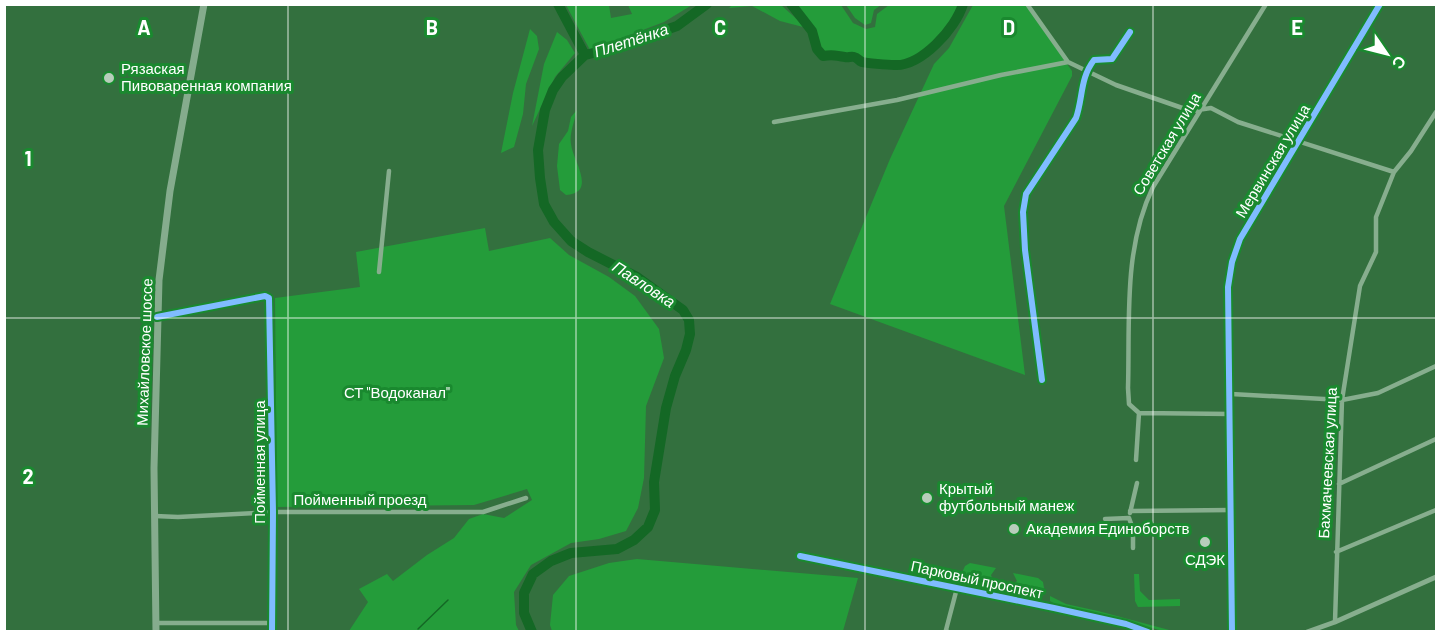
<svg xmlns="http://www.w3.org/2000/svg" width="1441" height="636" font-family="Barlow,sans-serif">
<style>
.green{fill:#249c3a}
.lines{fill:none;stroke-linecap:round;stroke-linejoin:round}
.stream{stroke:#146825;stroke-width:1.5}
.river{stroke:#146825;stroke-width:10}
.minor{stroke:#87ae8e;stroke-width:4.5}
.tertiary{stroke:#87ae8e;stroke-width:5}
.primary{stroke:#85ac8d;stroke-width:7}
.cycleway-casing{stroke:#1a892f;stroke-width:10}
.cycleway{stroke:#80bcff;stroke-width:6}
.grid{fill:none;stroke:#fff;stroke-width:1.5;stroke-opacity:0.55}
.poi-dot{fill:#b8cdbb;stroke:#1a892f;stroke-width:2}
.labels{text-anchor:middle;stroke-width:6;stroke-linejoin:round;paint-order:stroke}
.poi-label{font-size:15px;fill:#fff;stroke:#1a892f;text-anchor:start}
.street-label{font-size:15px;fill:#fff;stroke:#1a892f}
.park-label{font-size:15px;fill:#fff;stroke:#1a892f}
.water-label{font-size:16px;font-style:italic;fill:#fff;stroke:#1a892f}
.grid-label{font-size:20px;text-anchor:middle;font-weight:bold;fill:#fff;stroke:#1a892f;stroke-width:6;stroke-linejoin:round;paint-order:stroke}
</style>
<rect width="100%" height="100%" fill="#33703e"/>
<path class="green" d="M566 5H609L611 18 632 14 628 5H692L664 22 590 50Z
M732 5H781L801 23 803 27 780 21 752 6 729 8Z
M791 5H841L853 23 866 29 875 27 877 14 889 5H963C956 28 921 67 894 65 888 65 866 63 862 62 858 60 858 58 854 57 851 56 848 58 845 57 835 56 835 54 823 56L817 49 812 31Z
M846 5H881L874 10 871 23 865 25 855 18Z
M973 5H1026L1072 71V76L1004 206 1025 375 830 304 890 159 934 64 949 48Z
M530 29 537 36 539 49 526 84 523 114 514 147 501 153 513 93Z
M557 32 567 40 575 53 555 77 532 126 544 64Z
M577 110C575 120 569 134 571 144 572 159 598 193 566 195L560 190 557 166 559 144 568 131 571 117Z
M485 228 489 251 550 238 569 255 609 277 635 296 659 329 664 358 646 406 644 478 638 508 626 531 599 539 571 543 531 565 514 592 516 625 519 631H349L368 602 359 589 387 574 393 581 427 555 454 538 469 519 483 514 504 518 532 500 527 489 474 505 277 507 275 298 360 287 356 252Z
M637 559 858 578 843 631H552L550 625 553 595 569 576 609 563Z
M970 563 996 568 991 575 994 584 960 577 965 566Z
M1013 573 1038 578 1043 582 1045 594 1010 587 1017 581Z
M1134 574H1139L1140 591 1149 600 1180 599V606L1138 607 1135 601Z
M1050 596 1066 604 1098 611 1173 631H1163L1097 613 1055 604 1050 601Z"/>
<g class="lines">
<path class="stream" d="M418 629 448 600"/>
<path class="river" d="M558 4 585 55
M791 4 812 31 817 49 823 56C835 54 835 56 845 57 848 58 851 56 854 57 858 58 858 60 862 62 866 63 888 65 894 65 921 67 956 28 963 4
M532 632 524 613V593L533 574 551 561 571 553 617 549 634 540 648 527 655 510 654 482 666 408 675 376 686 350 690 334 689 320 683 310 637 277 588 252 571 241 554 222 544 204 540 178 538 150 545 110 553 90 562 77 585 55 614 48 677 26 707 4"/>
<path class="minor" d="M1027 4 1068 62 1116 85 1191 111 1211 108 1238 122 1394 172
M774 122 897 100 1001 75 1068 62
M379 272 389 171
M157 317 265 296 269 298 273 512 272 632
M1042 380 1025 250 1023 212 1026 194 1076 118C1083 98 1080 78 1094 60L1112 59 1130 32
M1231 394 1342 400 1378 393 1436 366
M1231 414 1139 413 1129 404 1128 388C1130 321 1123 249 1153 187L1266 4
M1136 460 1139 413
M1339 484 1436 439
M1130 511 1232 510
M1130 513 1137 483
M155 516 178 517 273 512H483L526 498
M1105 519 1129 518 1133 529V548
M1336 552 1436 510
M800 556 1054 608 1126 624 1148 632
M1335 622 1342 400 1360 286 1376 252V217L1394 172 1411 151 1436 112
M156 623H272
M948 632 946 630 957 588"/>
<path class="tertiary" d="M1232 632 1228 287 1232 262 1240 239 1380 4
M1307 632 1335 622 1436 577"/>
<path class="primary" d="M156 632 154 468 159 280 170 191 204 4"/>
<g class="cycleway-casing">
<path id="cycleway" d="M157 317 265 296 269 298 273 512 272 632
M1042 380 1025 250 1023 212 1026 194 1076 118C1083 98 1080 78 1094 60L1112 59 1130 32
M800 556 1054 608 1126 624 1148 632
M1232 632 1228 287 1232 262 1240 239 1380 4"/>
</g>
<use href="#cycleway" class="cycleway"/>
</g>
<path class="grid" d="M288 4V632M576 4V632M865 4V632M1153 4V632M4 318H1436"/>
<g class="poi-dot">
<circle cx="109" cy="78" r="6"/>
<circle cx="927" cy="498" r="6"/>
<circle cx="1014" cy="529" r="6"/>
<circle cx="1205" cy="542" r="6"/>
</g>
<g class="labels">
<g class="poi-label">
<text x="121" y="74">Рязаская<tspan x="121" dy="17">Пивоваренная компания</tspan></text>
<text x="939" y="494">Крытый<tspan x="939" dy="17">футбольный манеж</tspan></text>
<text x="1026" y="534">Академия Единоборств</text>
<text x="1205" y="565" text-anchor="middle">СДЭК</text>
</g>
<g class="street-label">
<text transform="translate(1167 144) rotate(-59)" y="5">Советская улица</text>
<text transform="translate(1273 161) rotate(-59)" y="5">Мервинская улица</text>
<text transform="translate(145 352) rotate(-88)" y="5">Михайловское шоссе</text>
<text transform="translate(260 462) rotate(-90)" y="5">Пойменная улица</text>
<text transform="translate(1328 463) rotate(-87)" y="5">Бахмачеевская улица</text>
<text x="360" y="505">Пойменный проезд</text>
<text transform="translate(977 580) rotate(12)" y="5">Парковый проспект</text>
</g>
<g class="park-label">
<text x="397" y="398">СТ "Водоканал"</text>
</g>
<g class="water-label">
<text transform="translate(631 40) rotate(-18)" y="6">Плетёнка</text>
<text transform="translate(644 284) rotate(33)" y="6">Павловка</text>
</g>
</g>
<g class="grid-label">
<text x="144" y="35">A</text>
<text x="432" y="35">B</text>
<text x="720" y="35">C</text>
<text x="1009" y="35">D</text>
<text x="1297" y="35">E</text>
<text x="28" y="166">1</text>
<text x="28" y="484">2</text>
</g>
<rect width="1441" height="636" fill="none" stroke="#ffffff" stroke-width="12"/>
<g transform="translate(1387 54) rotate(125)" stroke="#1a892f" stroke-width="4.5" paint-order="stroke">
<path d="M0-4.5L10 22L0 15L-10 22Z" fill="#ffffff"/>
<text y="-9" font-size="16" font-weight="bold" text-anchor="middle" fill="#ffffff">С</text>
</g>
</svg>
